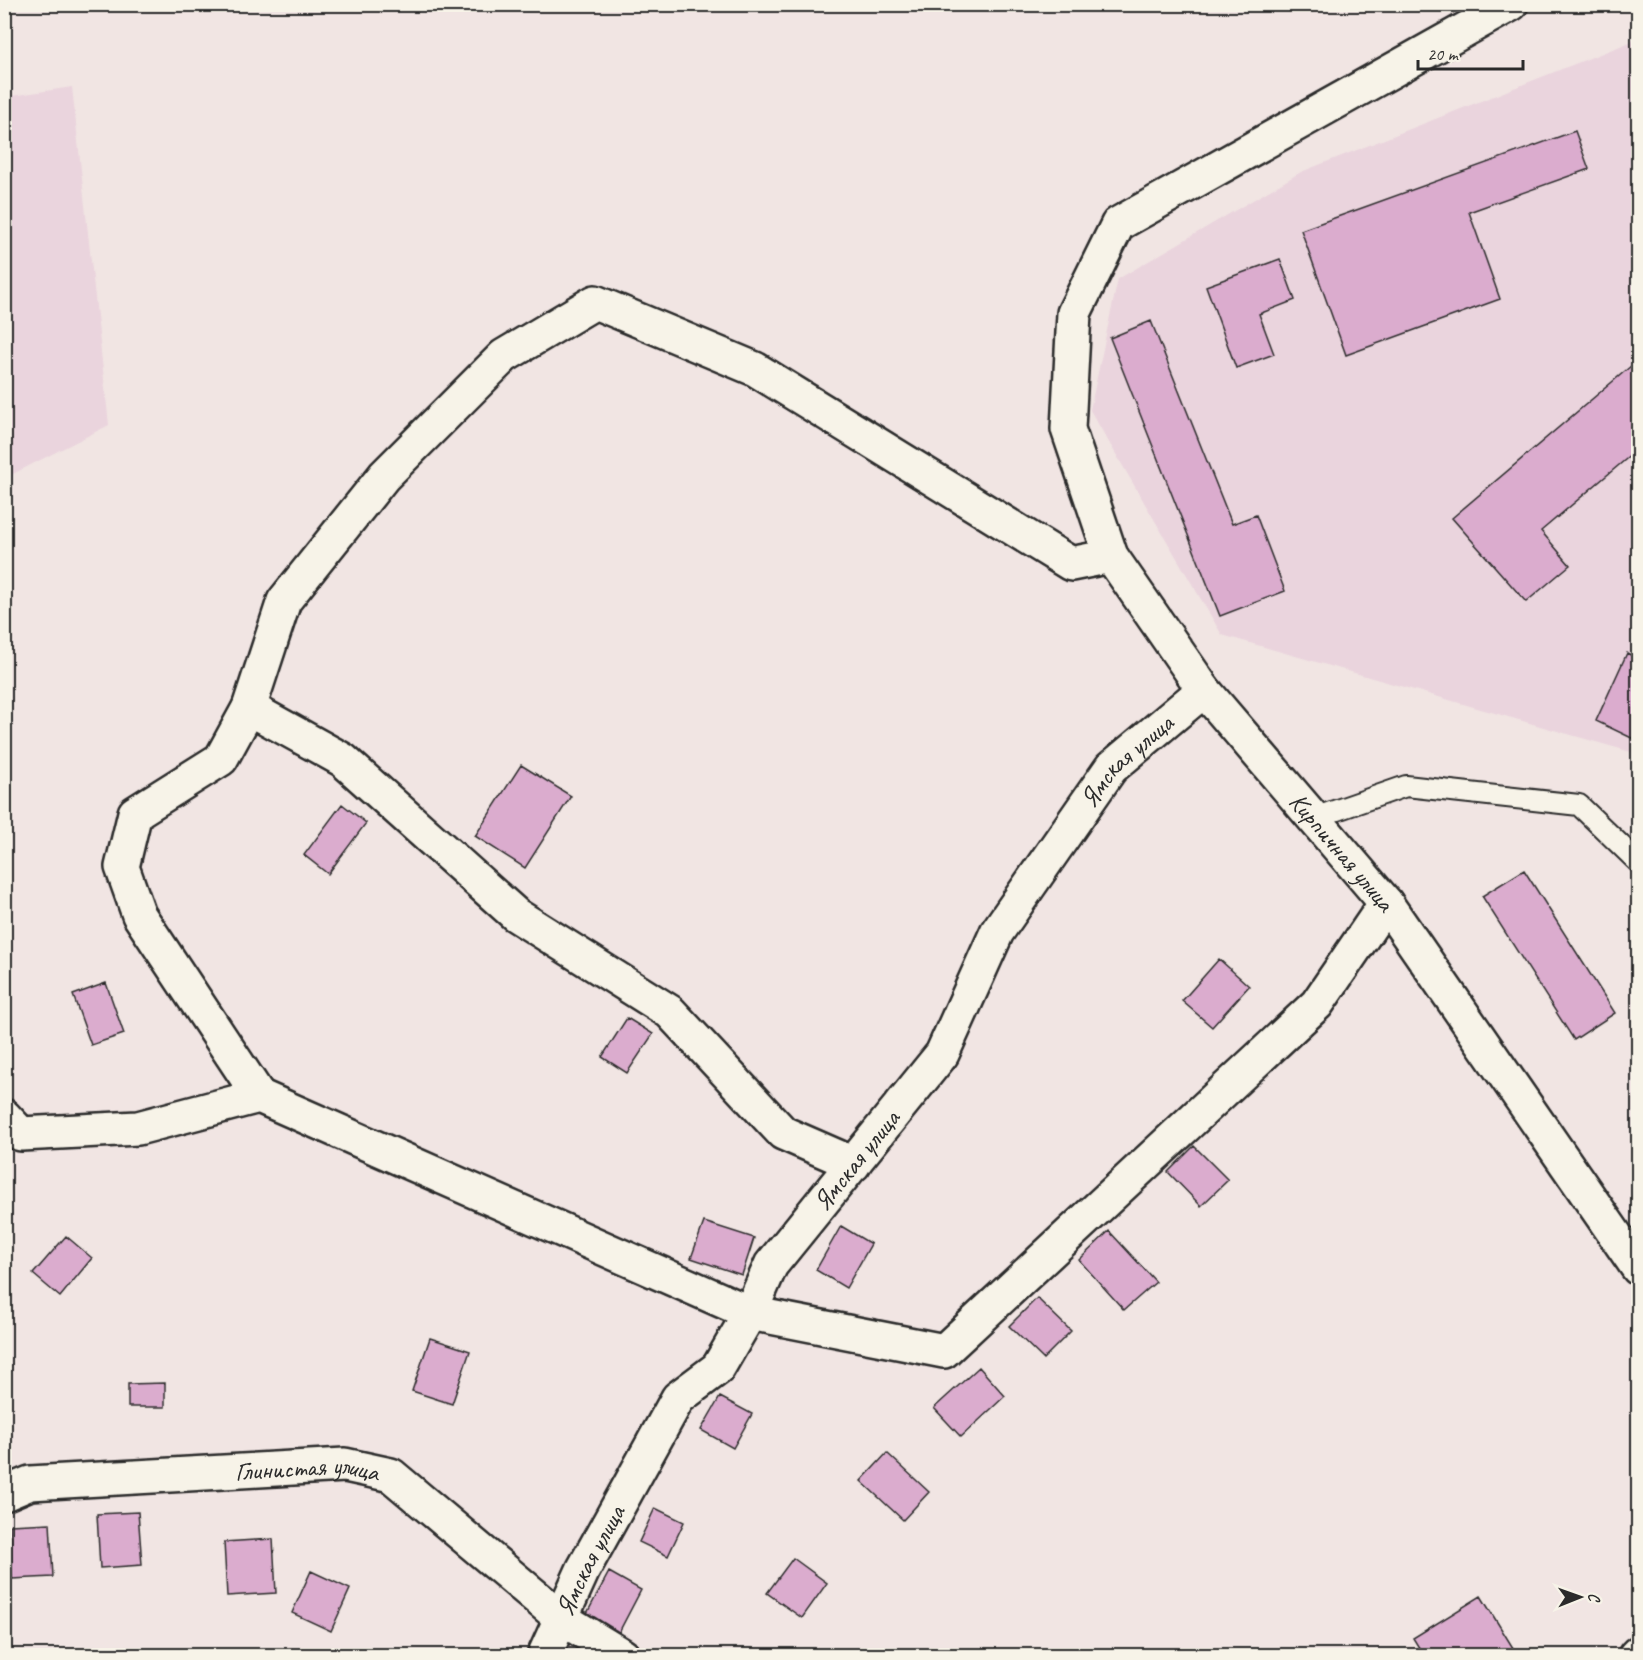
<svg xmlns="http://www.w3.org/2000/svg" width="1643" height="1660" font-family="Caveat,sans-serif">
<style>
.built{fill:#ead4dd}
.building{fill:#dbacce;stroke:#2b2b2b;stroke-width:1.5}
.lines{fill:none;stroke-linecap:round;stroke-linejoin:round}
.service-casing{stroke:#2b2b2b;stroke-width:24}
.minor-casing{stroke:#2b2b2b;stroke-width:38}
.tertiary-casing{stroke:#2b2b2b;stroke-width:38}
.service{stroke:#f7f3e8;stroke-width:20}
.minor{stroke:#f7f3e8;stroke-width:33}
.tertiary{stroke:#f7f3e8;stroke-width:33}
.labels{text-anchor:middle;stroke-width:4.5;stroke-linejoin:round;paint-order:stroke}
.street-label{font-size:26px;fill:#2b2b2b;stroke:#f7f3e8}
</style>
<rect width="100%" height="100%" fill="#f1e5e3"/>
<filter id="ink" filterUnits="userSpaceOnUse"><feTurbulence type="fractalNoise" baseFrequency=".0167" numOctaves="2"/><feDisplacementMap in="SourceGraphic" scale="12" xChannelSelector="R" yChannelSelector="G"/><feConvolveMatrix kernelMatrix="1 2 1 2 8 2 1 2 1" color-interpolation-filters="sRGB"/></filter>
<g filter="url(#ink)">
<path class="built" d="M1638 39V754L1222 635 1090 410 1118 279 1301 172Z
M72 87 109 425 5 478V97Z"/>
<path class="building" d="M1575 131 1589 169 1469 212 1500 299 1346 355 1301 230Z
M1280 259 1295 300 1259 314 1274 354 1236 368 1206 286Z
M1151 321 1232 524 1256 515 1285 591 1220 616 1110 338Z
M1638 360V449L1541 531 1570 565 1526 602 1452 518Z
M1627 653 1638 659V741L1596 721Z
M521 765 571 796 525 868 475 836Z
M342 804 366 823 328 874 304 855Z
M1524 870 1615 1013 1574 1040 1482 896Z
M1219 959 1249 986 1212 1027 1182 1001Z
M106 983 124 1034 91 1045 73 995Z
M627 1018 653 1034 627 1073 602 1057Z
M1194 1146 1228 1180 1201 1206 1168 1172Z
M704 1222 754 1238 742 1275 691 1258Z
M841 1226 871 1244 846 1288 816 1270Z
M1109 1231 1156 1282 1124 1310 1079 1260Z
M66 1236 92 1258 60 1297 33 1274Z
M1037 1298 1071 1331 1043 1359 1009 1326Z
M430 1338 470 1351 452 1404 412 1391Z
M979 1367 1005 1396 961 1437 934 1408Z
M165 1383V1407H128V1384Z
M720 1397 752 1414 733 1448 701 1430Z
M887 1453 929 1492 903 1520 861 1481Z
M655 1508 684 1522 668 1556 639 1542Z
M138 1512 142 1565 100 1568 97 1514Z
M50 1523 53 1577 12 1579 10 1525Z
M273 1539 276 1593 227 1596 224 1542Z
M793 1558 827 1583 802 1618 767 1593Z
M311 1571 350 1589 331 1631 292 1613Z
M609 1572 641 1590 618 1634 585 1617Z
M1481 1596 1518 1656H1424L1413 1638Z
M186 1651 227 1653V1656H185Z"/>
<g class="lines">
<g class="service-casing">
<path id="service" d="M1314 818 1406 786 1579 805 1638 862"/>
</g>
<g class="minor-casing">
<g id="minor">
<path id="s1" d="M1511 4 1118 224 1074 313 1068 429 1111 556 1204 690 1386 903 1638 1268"/>
<path d="M249 708 343 760 516 915 670 1012 783 1133 854 1164"/>
<path d="M259 1096 139 915 122 867 135 813 221 759 249 708 284 601 384 476 504 356 595 302 755 369 1071 564 1111 556"/>
<path d="M4 1116 21 1134 138 1128 259 1096 750 1313 944 1351 1317 1004 1386 903"/>
<path id="s2" d="M4 1494 30 1483 345 1465 391 1475 561 1618 623 1656"/>
<path id="s3" d="M544 1656 583 1570 678 1398 718 1368 750 1313 771 1265 942 1054 997 932 1111 768 1204 690"/>
</g>
</g>
<g class="tertiary-casing">
<path id="tertiary" d="M1635 1656 1638 1653"/>
</g>
<use href="#service" class="service"/>
<use href="#minor" class="minor"/>
<use href="#tertiary" class="tertiary"/>
</g>
</g>
<g class="labels">
<g class="street-label">
<text dy="9" stroke="none"><textPath href="#s3" startOffset="1078">Ямская улица</textPath></text>
<text dy="9" stroke="none"><textPath href="#s1" startOffset="1176">Кирпичная улица</textPath></text>
<text dy="9" stroke="none"><textPath href="#s3" startOffset="592">Ямская улица</textPath></text>
<text dy="9" stroke="none"><textPath href="#s2" startOffset="306">Глинистая улица</textPath></text>
<text dy="9" stroke="none"><textPath href="#s3" startOffset="106">Ямская улица</textPath></text>
</g>
</g>
<rect width="1643" height="1660" fill="none" stroke="#f7f3e8" stroke-width="24"/>
<rect x="12" y="12" width="1619" height="1636" fill="none" stroke="#2b2b2b" stroke-width="2" filter="url(#ink)"/>
<g transform="translate(1580 1597) rotate(89)" stroke="#f7f3e8" stroke-width="4.5" paint-order="stroke">
<path d="M0-4.5L10 22L0 15L-10 22Z" fill="#2b2b2b"/>
<text y="-9" font-size="16" font-weight="bold" text-anchor="middle" fill="#2b2b2b">С</text>
</g>
<path d="M1418 60v9h105v-9" fill="none" stroke="#2b2b2b" stroke-width="3"/>
<text x="1427" y="60" font-size="18" fill="#2b2b2b" stroke="#f7f3e8" stroke-width="4.5" paint-order="stroke">20 m</text>
</svg>
